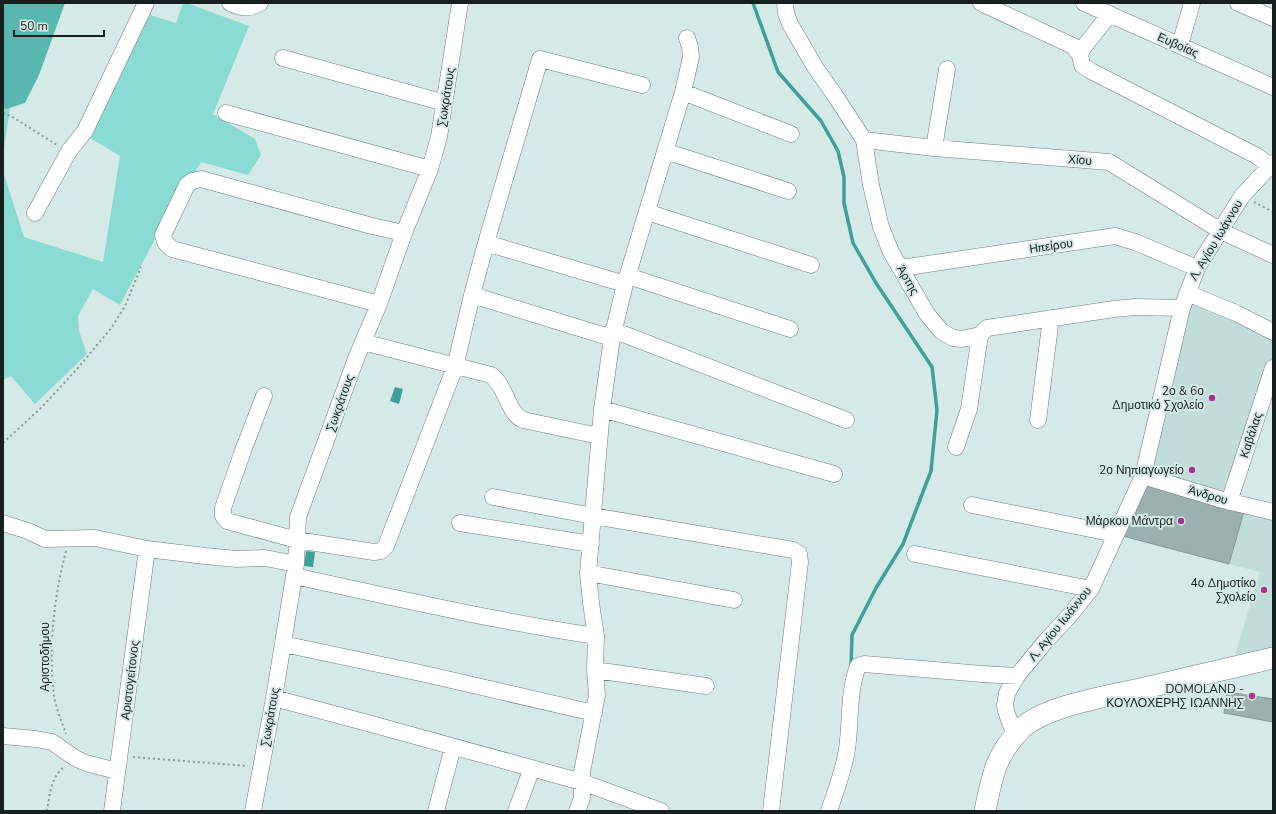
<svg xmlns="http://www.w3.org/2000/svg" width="1276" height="814" font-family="'Nunito Sans',sans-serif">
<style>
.built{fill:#c0ddd9}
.green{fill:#89dbd3}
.forest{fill:#58b8af}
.water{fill:#3ea098}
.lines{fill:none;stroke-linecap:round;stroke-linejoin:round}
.stream{stroke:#3ea098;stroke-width:3.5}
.building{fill:#9cb0ad;stroke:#849795}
.minor-casing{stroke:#6c7e7c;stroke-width:17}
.major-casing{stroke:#6c7e7c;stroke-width:22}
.path{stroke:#899896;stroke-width:2;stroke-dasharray:2 3;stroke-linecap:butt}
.minor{stroke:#fff;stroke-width:16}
.major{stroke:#fff;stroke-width:21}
.poi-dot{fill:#a6338d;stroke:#d5eae7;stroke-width:1.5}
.labels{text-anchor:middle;stroke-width:4;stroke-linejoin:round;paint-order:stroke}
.street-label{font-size:12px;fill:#181f1f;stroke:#d5eae7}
.poi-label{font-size:12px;fill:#181f1f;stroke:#d5eae7;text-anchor:end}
</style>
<rect width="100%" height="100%" fill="#d5eae7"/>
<path class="built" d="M1187 293 1273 332V368L1229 502 1143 476Z
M1245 508 1273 514V648L1235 655 1260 572 1229 564Z"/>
<path class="green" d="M183 3H187L249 26 213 114 255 139 261 155 248 175 201 162 154 241 120 305 93 289 78 316 79 331 87 354 35 404 11 376 3 380V171L24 237 103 262 120 156 87 136 150 15 176 23Z
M3 107H10L3 156Z"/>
<path class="forest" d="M3 3H65L39 75 25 103 6 109 3 108Z"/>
<path class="water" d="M395 387 403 389 399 404 390 401Z
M306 551 315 552 313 567 304 566Z"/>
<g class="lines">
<path class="stream" d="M753 3 778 72 821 121 838 151 844 177V203L853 243 876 283 932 367 937 410 931 471 903 544 876 588 852 635 851 667"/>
</g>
<path class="building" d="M1143 476 1245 508 1229 564 1115 534Z
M1227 692 1273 699V722L1224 713Z"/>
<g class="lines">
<g class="minor-casing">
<path id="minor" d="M230 3C241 8 248 10 260 3
M785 3 786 13 790 24 815 67 836 97 864 140 871 185 881 227 891 252 927 314 941 331 953 338 962 339 980 335 987 328 1114 309 1135 307 1182 308
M981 3 1073 46 1080 55 1082 65 1091 71 1257 156 1273 168
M1084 3 1273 87
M1238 3 1273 18
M1180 45 1192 3
M1080 55 1083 48 1110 14
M283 58 445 103
M683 92 791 134
M226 113 430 169
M864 140 934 148 1109 162 1221 231 1273 255
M934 148 947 69
M665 151 788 191
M647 212 811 265
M35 213 69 151 85 131 146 3
M486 243 625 284
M901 268 1115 236 1135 242 1197 268
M628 276 790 329
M1187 293 1236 313 1273 332
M472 295 612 338
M379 304 172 249 165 242 163 235 187 185 192 181 201 179 372 226 404 233
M613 330 846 420
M363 342 491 375C507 387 507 412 523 420L599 436
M264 396 244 448 223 508V516L227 521 297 540 374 552 381 551 386 546 455 367 472 295 486 243 540 59 642 85
M602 409 834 474
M1038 420 1051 318
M956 447 969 409 980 335
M1143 476 1223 500 1273 512
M493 497 593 516 793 550 799 554 800 562 771 811
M1229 502 1273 368
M972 505 1115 534
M3 523 28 531 45 539 95 538 147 549 205 556 237 559 265 558 296 564
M460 523 591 544
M915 554 1091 589
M588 573 734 600
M294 576C395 598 495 621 596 636
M283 644 425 674 594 713
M595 670 706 686
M274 698 375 725 582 782 661 811
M3 736 36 739 52 742 75 758 86 763 117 771
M1015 736 1006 711 1005 705 1007 693 1017 676 1045 642 1070 615 1091 589 1143 476 1182 308 1197 268 1242 196 1273 163
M112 811 147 549
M253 811 274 698 296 564 298 517 357 356 379 304 404 233 430 169 439 137 460 3
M436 811 453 747
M516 811 532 768
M577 811 582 798V772L597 695 595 670 596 636 591 603 588 573 602 409 612 338 625 284 683 92 691 57 690 47 687 38
M829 811C836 790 844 770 847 749 851 722 848 692 858 666L864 664 982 674 1017 676"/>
</g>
<g class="major-casing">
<path id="major" d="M985 811C992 777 995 755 1021 729 1045 705 1115 695 1149 687 1190 677 1232 668 1273 658"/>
</g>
<path class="path" d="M3 113 11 116 57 145
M1254 202 1273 212
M3 443 42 407 77 369 112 327 125 306 141 267
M66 551C54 597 48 648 54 696 56 708 62 722 66 734
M133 757 248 766
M47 811C50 794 50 778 65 766"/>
<use href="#minor" class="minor"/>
<use href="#major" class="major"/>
</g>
<g class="poi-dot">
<circle cx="1212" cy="398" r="4"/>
<circle cx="1192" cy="470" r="4"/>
<circle cx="1181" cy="521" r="4"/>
<circle cx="1264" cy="590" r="4"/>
<circle cx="1252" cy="696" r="4"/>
</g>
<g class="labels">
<g class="street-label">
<text transform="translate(1178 45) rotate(24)" y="4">Ευβοίας</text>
<text transform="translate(446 97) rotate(-81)" y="4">Σωκράτους</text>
<text transform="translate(1080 160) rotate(5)" y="4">Χίου</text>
<text transform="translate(1216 240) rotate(-59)" y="4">Λ. Αγίου Ιωάννου</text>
<text transform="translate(1051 246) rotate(-8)" y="4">Ηπείρου</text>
<text transform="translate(908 280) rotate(60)" y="4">Άρτης</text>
<text transform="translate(340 403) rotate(-70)" y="4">Σωκράτους</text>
<text transform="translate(1251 435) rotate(-72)" y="4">Καβάλας</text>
<text transform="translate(1208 495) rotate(16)" y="4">Άνδρου</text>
<text transform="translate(1060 624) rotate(-51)" y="4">Λ. Αγίου Ιωάννου</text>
<text transform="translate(45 657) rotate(-90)" y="4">Αριστοδήμου</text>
<text transform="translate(130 680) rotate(-83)" y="4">Αριστογείτονος</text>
<text transform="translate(270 717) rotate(-80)" y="4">Σωκράτους</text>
</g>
<g class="poi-label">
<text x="1204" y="395">2ο &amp; 6ο<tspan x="1204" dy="14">Δημοτικό Σχολείο</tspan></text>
<text x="1184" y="474">2ο Νηπιαγωγείο</text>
<text x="1173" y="525">Μάρκου Μάντρα</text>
<text x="1256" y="587">4ο Δημοτίκο<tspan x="1256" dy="14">Σχολείο</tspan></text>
<text x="1244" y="693">DOMOLAND -<tspan x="1244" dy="14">ΚΟΥΛΟΧΕΡΗΣ ΙΩΑΝΝΗΣ</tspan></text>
</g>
</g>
<rect width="1276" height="814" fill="none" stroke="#181f1f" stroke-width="8"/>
<path d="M14 30v6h90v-6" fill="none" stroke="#181f1f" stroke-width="2"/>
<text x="20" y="30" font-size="12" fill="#181f1f" stroke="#d5eae7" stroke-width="3" paint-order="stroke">50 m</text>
</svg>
